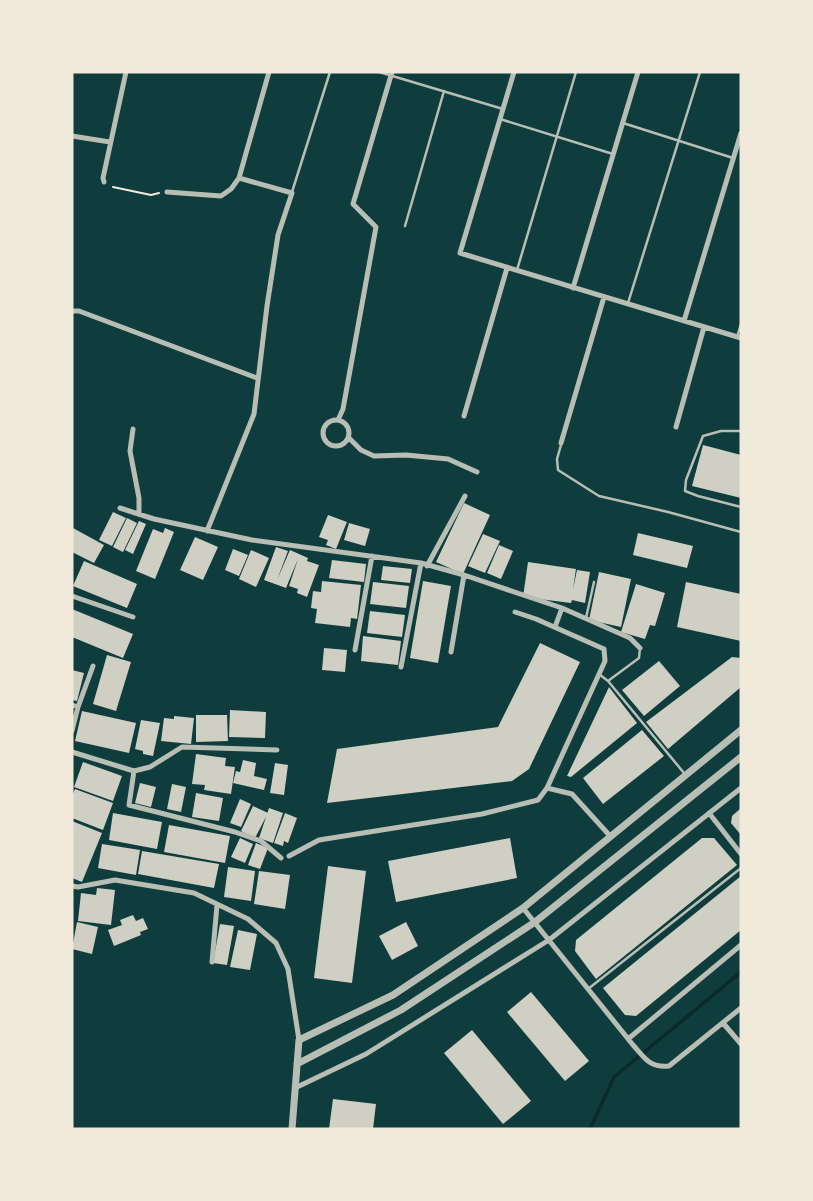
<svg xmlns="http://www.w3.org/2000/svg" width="813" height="1201" font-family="'Open Sans',sans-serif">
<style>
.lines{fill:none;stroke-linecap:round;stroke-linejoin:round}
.stream{stroke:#0a2a2b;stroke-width:3.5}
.building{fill:#cfcfc3}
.path{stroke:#f1e9da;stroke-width:2}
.service{stroke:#b8beb3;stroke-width:2.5}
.minor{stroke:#b8beb3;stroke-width:5}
.tertiary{stroke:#b8beb3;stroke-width:7}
</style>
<rect width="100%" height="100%" fill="#0f3d3e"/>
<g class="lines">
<path class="stream" d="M590 1129 614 1077 741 972"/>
</g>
<path class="building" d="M703 445 741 455V498L692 486Z
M464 503 490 515 463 574 436 562Z
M113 512 126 518 112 546 99 540Z
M328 515 347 522 336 549 326 545 328 540 319 537Z
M127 518 137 523 123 552 113 547Z
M139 521 146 524 133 554 125 550Z
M349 523 370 529 365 546 344 540Z
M73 528 104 545 94 563 72 552Z
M165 528 174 532 155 579 136 571 153 529 163 533Z
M638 533 693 546 687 568 633 555Z
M483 534 500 541 485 573 468 566Z
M195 537 218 547 203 580 180 570Z
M499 545 513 551 501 579 487 573Z
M276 547 288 551 277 580 290 550 308 558 307 561 319 565 307 597 297 593 298 589 289 586 298 559 286 588 264 580Z
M233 549 248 555 239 576 225 570Z
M251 550 269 558 256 587 239 579Z
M332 560 366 564 364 582 329 578Z
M84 561 137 584 127 608 73 586Z
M528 562 576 569 573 589 577 570 590 572 585 603 572 600 571 603 523 597Z
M383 566 412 569 410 583 381 580Z
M599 572 631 579 621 627 589 620Z
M322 581 361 585 357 619 351 618 350 627 315 623 317 609 311 608 313 591 321 592Z
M423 581 451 586 438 663 410 658Z
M373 582 409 586 406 608 370 604Z
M686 582 741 594V641L677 627Z
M636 584 665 593 655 626 650 625 645 639 621 632Z
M72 609 133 634 123 658 72 637Z
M370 611 405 615 402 637 367 633Z
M363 636 401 641 398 665 361 661Z
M540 643 580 662 529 769 512 781 327 803 337 749 498 727Z
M324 648 347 650 345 672 322 670Z
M107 655 131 662 116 711 93 704Z
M732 657 741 658V687L668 749 646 722Z
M659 661 680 686 644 716 622 690Z
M72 670 84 673 77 701 72 700Z
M609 687 637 723 571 777 567 776Z
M230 710 266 712 265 738 229 737Z
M82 711 136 723 129 753 75 741Z
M196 715H227L228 741 196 742Z
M174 716 194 718 191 744 161 741 164 718 174 719Z
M141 720 160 723 153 756 143 754V751L135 749Z
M642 730 664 756 603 804 583 778Z
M196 754 226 758 225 766 235 767 231 794 204 790 205 785 192 784Z
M243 760 256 763 254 776 267 779 264 790 233 783 236 771 240 772Z
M83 762 122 776 113 801 74 787Z
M275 763 288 765 284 795 270 793Z
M140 783 156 787 151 807 135 803Z
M172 784 186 787 181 812 167 809Z
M75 789 113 803 103 830 72 818V796Z
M196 793 223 798 219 821 192 817Z
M240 799 251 804 241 827 230 823Z
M253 806 268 813 255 838 241 831Z
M269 808 283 813 273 843 259 838Z
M741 808V835L731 823 732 816Z
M113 813 162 822 157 849 109 840Z
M285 813 297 818 288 843 284 841 283 846 274 843Z
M72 821 102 833 82 882 72 878Z
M169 825 230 836 225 863 164 852Z
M240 838 253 844 245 863 231 857Z
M510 838 517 878 396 902 388 861Z
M702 838H714L737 865 596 979 575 951 576 940Z
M256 843 268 848 260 869 248 865Z
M102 844 140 850 136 875 98 868Z
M142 851 219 864 214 888 138 874Z
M328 866 366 871 352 983 314 978Z
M228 867 255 871 251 901 224 897Z
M259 871 290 875 285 909 254 904Z
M741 876V930L636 1016 625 1015 603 988Z
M97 888 115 890 111 925 78 921 81 893 96 895Z
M133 915 136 921 143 918 148 929 140 932 141 935 114 946 108 930 122 925 120 920Z
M77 922 98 927 92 954 72 949Z
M406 922 418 946 392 960 379 936Z
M220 924 234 926 227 965 213 963Z
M238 930 257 934 250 970 230 967Z
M531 992 589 1061 565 1081 507 1012Z
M472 1030 531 1101 503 1124 444 1053Z
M333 1099 376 1104 373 1129H329Z"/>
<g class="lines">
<path class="path" d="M113 187 151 195 159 193"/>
<path class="service" d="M379 72 503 109
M500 119 613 154
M623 123 733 158
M292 192 330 72
M405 226 444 91
M517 270 576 72
M628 303 700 72
M737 337 741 324
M741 431H721L703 436 686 480 685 491 698 496 741 507
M561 445 557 459 558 470 599 496 668 512 741 532
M586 618 594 582
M599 674 608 681 684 773
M608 681 639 658 640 648
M588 989 741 868"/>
<path class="minor" d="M514 72 460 253 741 338
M72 136 110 142
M104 182 103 178 126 72
M167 192 221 196 231 189 239 178 269 72
M573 288 638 72
M72 311H79L257 378
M684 321 741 133
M464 416 507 268
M338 420 343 409 376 227 353 204 392 72
M323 433a13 13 0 1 1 26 0a13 13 0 1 1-26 0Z
M676 427 704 327
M133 429 130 451 139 498V514
M349 438 361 450 374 456 406 455 448 459 477 472
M561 443 604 297
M120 508 154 519 252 540 421 563 464 575 562 608 630 638 640 648
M207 531 254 414 267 306 278 235 292 193 239 178
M427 566 465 496
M72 596 133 617
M555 627 562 608
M355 650 372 556
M451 652 464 575
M401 667 421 563
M72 705 78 707 72 731
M78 707 93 666
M72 752 134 771 129 805 235 832 261 841 281 858
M134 771 150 767 182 747 277 750
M547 788 572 794 611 837
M709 813 741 854
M289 856 319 840 482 814 538 800 547 788 605 661 604 649 536 619 515 612
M72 886 78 887 115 880 194 893 248 919 276 943 288 969 299 1040
M523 908 633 1045C645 1058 649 1068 669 1066L741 1008
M212 962 217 905
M723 1023 741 1044
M628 1039 741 945
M295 1088 366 1054 549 940 741 788"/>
<path class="tertiary" d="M297 1064 401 1010 535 922 741 757
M292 1129 299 1040 393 995 523 908 741 730"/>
</g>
<rect width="813" height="1201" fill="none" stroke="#f1e9da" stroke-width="147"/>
</svg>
